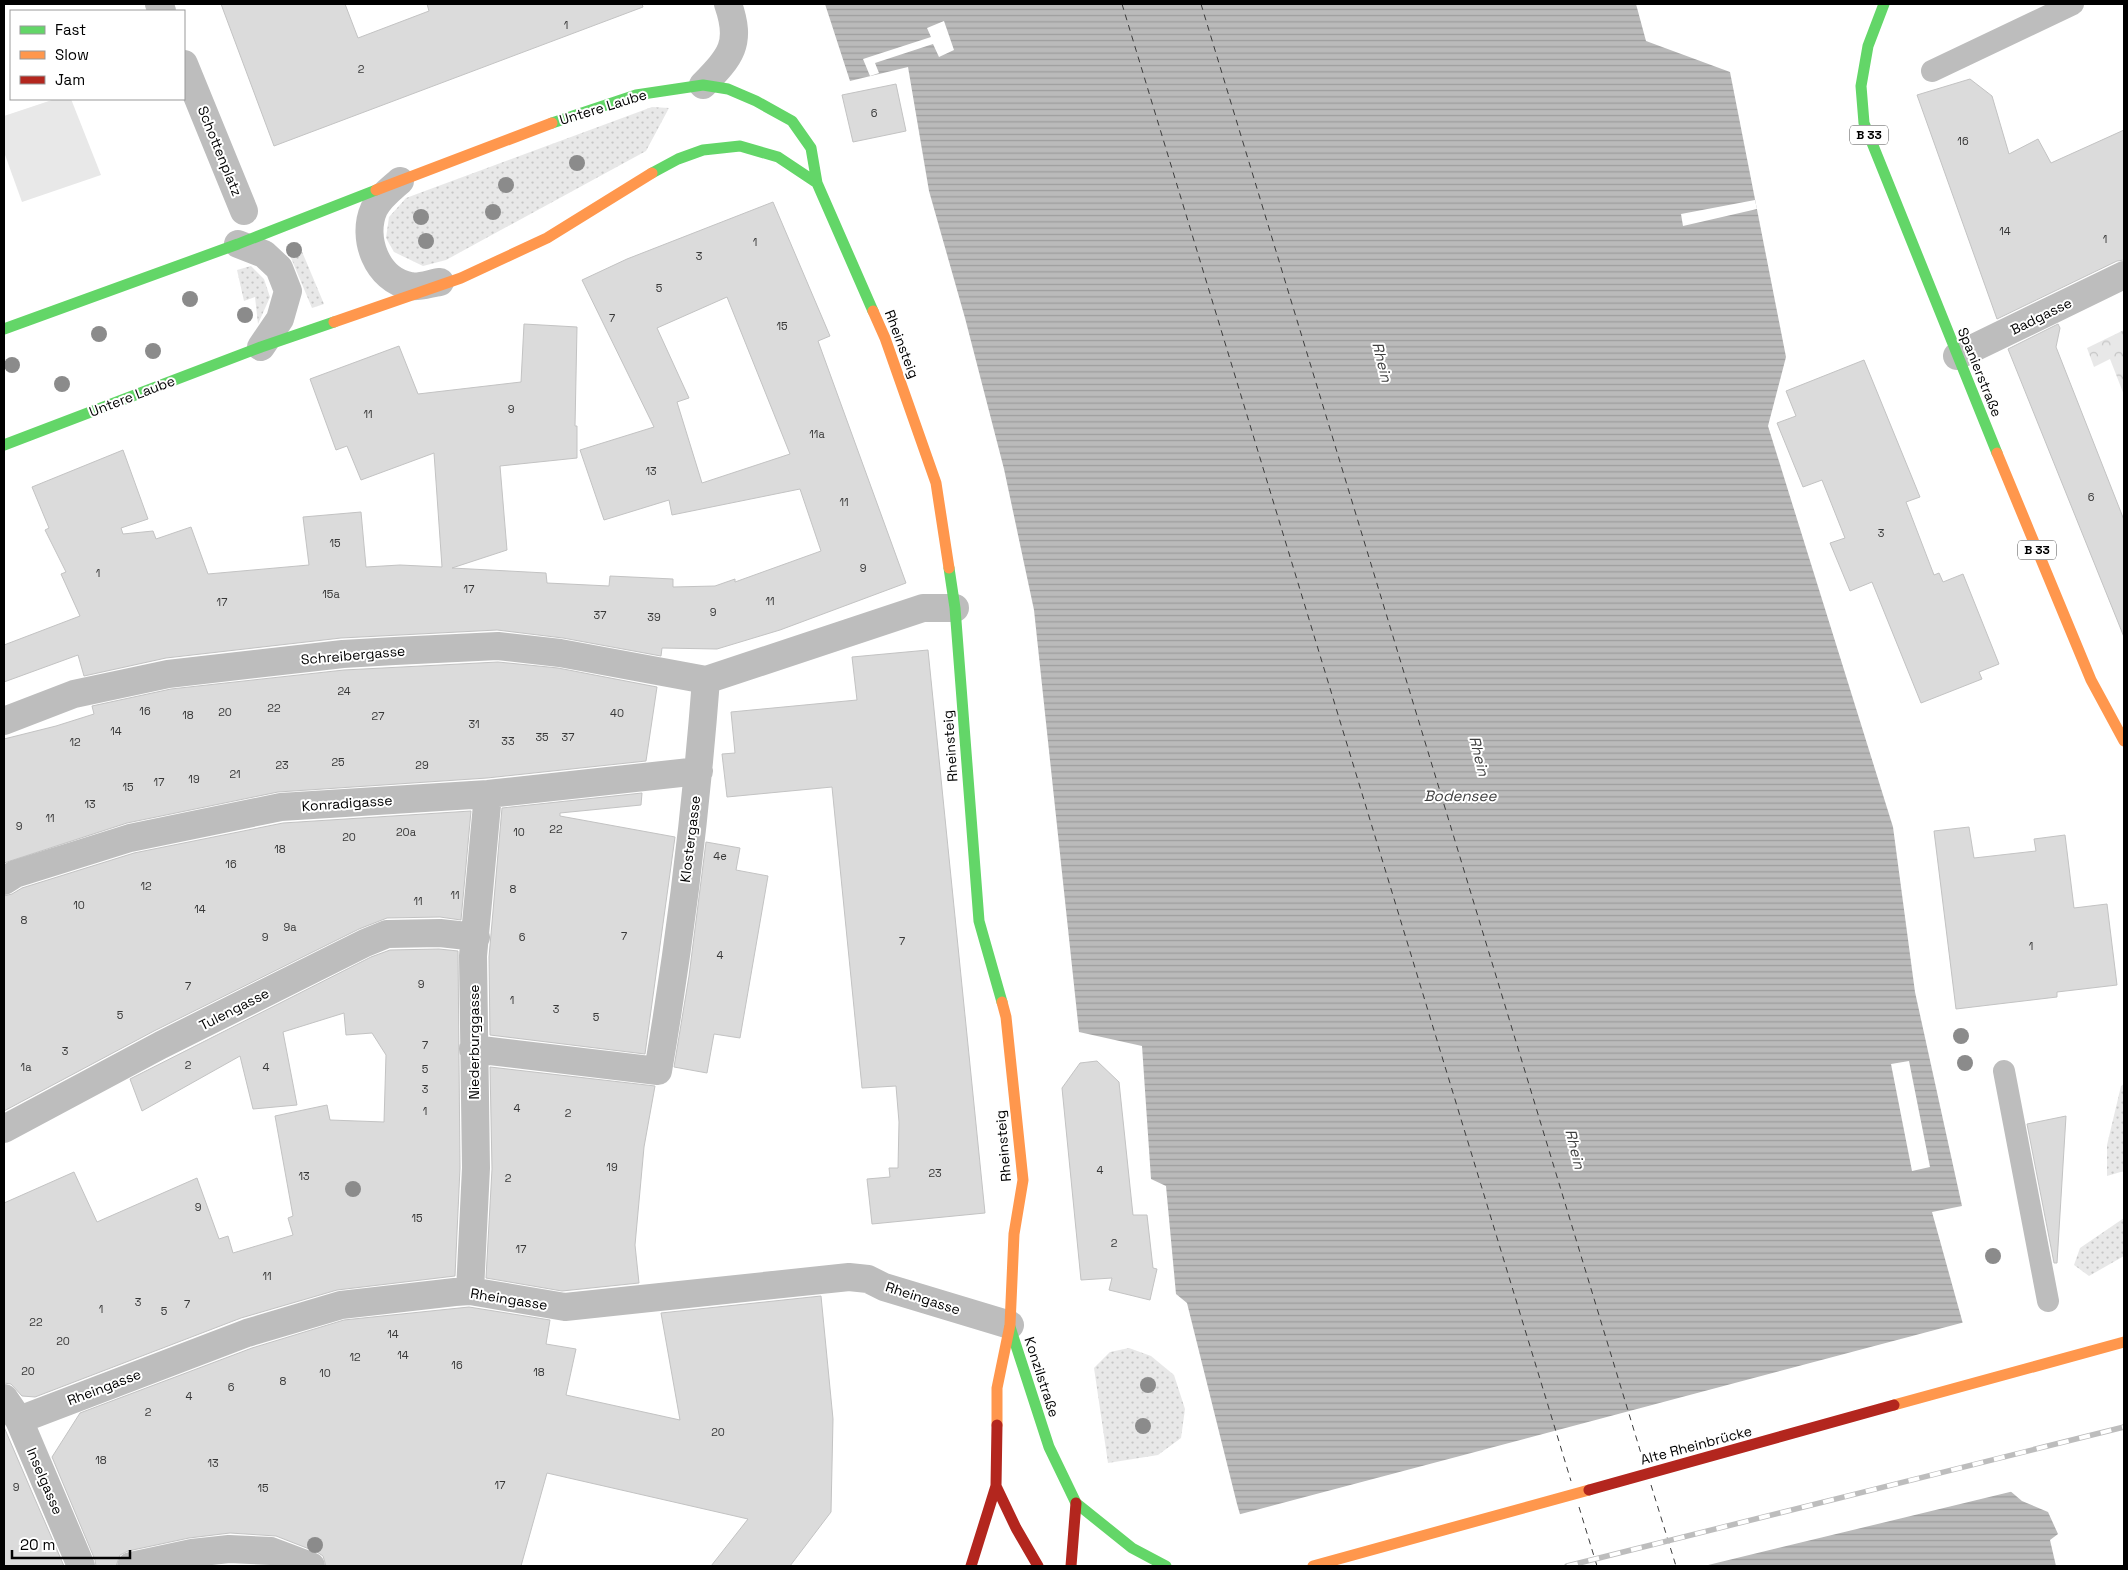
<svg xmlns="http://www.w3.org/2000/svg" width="2128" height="1570" font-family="'Space Grotesk',sans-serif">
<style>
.grass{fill:url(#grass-dots)}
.forest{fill:url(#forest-crowns)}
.pitch{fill:#e8e8e8}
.water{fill:url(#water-rules)}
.pier{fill:#fff}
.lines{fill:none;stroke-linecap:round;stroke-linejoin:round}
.ferry{stroke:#3d3d3d;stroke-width:1;stroke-dasharray:6 5;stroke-linecap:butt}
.building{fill:#dbdbdb;stroke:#c3c3c3;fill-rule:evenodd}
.lane{stroke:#bdbdbd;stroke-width:22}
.street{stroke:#bdbdbd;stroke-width:28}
.fast{stroke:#63d668;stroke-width:11}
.slow{stroke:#ff974d;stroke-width:11}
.jam{stroke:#b3261e;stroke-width:11}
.rail-casing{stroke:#bdbdbd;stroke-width:5.5}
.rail{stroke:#fff;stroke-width:4;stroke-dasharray:11;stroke-linecap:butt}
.tree{fill:#8b8b8b}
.labels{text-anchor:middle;stroke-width:4;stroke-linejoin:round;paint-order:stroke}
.number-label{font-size:11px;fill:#373737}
.shield{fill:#fff;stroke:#4c4c4c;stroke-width:1}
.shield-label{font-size:12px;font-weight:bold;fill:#000}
.street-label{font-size:14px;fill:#000;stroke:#fff}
.water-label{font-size:15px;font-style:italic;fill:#3d3d3d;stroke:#fff}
</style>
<defs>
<pattern id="grass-dots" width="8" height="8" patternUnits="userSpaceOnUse" patternTransform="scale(1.25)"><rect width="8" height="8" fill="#e8e8e8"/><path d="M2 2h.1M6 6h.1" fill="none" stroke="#c5c5c5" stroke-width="1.8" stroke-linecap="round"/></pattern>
<pattern id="forest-crowns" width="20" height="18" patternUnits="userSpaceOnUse" patternTransform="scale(1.25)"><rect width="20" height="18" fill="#e8e8e8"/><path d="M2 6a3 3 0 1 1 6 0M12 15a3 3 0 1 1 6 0" fill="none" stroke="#c5c5c5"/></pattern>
<pattern id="water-rules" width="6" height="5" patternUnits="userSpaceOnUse" patternTransform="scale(1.25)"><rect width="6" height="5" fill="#bababa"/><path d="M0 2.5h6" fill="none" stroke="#9e9e9e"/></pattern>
</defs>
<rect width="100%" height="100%" fill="#fff"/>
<path class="grass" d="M652 107 669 108 646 151 446 260 423 266 394 252 386 238 389 217 406 198Z
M298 242 324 304 312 308 286 246Z
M251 266 264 279 270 297 258 324 255 297 244 301 237 270Z
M2124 1084V1171L2107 1176V1145L2121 1086Z
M2124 1218V1256L2089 1276 2074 1265 2080 1248Z
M1129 1348 1151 1356 1174 1375 1185 1409 1181 1438 1158 1455 1108 1463 1094 1368 1110 1352Z"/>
<path class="forest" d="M2124 330V395L2110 359 2094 367 2087 348Z"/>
<path class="pitch" d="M55 99H71L101 175 22 202 4 152V116Z"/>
<path class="water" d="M825 4H1636L1646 41 1730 72 1786 357 1768 426 1893 827 1915 992 1962 1206 1932 1212 2009 1490 2022 1501 2048 1512 2058 1534 2050 1540 2056 1566H1255L1237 1504 1187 1303 1176 1294 1166 1186 1151 1179 1142 1046 1079 1032 1034 610 1004 469 965 318 929 191 908 67 850 81Z"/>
<path class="pier" d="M944 21 954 50 939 57 933 44 875 63 879 73 870 76 863 59 931 37 927 28Z
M1755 200 1757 209 1683 226 1681 214Z
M1909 1061 1930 1167 1912 1171 1891 1064Z
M1965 1322 2011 1489 2014 1491 1704 1566H1252L1237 1515Z"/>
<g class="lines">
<path class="ferry" d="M1122 4 1571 1481
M1201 4 1643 1460
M1651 1485 1676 1566
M1579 1507 1597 1566"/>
</g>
<path class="building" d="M221 4H345L358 38 429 11 427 4H642L643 7 274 146Z
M1970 79 1992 96 2009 154 2038 139 2051 163 2124 130V260L2117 261 1997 319 1917 95Z
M896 84 906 131 853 142 842 95Z
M773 202 830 336 818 341 906 583 780 630 717 649 662 648 661 656 563 638 497 630 341 638 166 658 84 676 78 655 4 682V645L80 616 61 574 66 572 45 530 49 528 32 487 123 450 148 519 121 528 123 534 153 531 156 539 191 527 208 574 309 565 303 517 361 512 366 567 400 565 442 567 434 453 361 480 347 446 336 450 310 379 399 346 418 394 521 382 524 324 577 327 575 426H577V458L500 466 507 550 452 568 546 573 547 583 609 586 610 576 673 579V587L715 586 735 579V582L821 551 800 489 672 515 669 500 604 520 580 450 654 427 582 280 627 259ZM727 297 790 454 702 483 677 402 689 398 657 328Z
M2058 324 2060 328 2056 347 2124 520V637L2008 349Z
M1864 360 1920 497 1906 502 1934 575 1939 573 1943 582 1963 574 1999 664 1979 672 1982 679 1921 703 1872 582 1850 591 1830 543 1845 538 1822 480 1803 487 1777 423 1796 416 1786 391Z
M928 650 985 1213 872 1224 867 1179 890 1177 889 1168H898L899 1122 896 1086 862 1088 832 787 727 797 722 754 735 753 731 712 857 700 852 657Z
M498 662 558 668 657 687 646 761 487 778 278 792 127 823 4 863V739L56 726 94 714 92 706 171 689 344 670Z
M642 793 641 805 560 813V816L675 837 645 1054 490 1035 489 957 502 808Z
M471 811 461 920 440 917 387 918 359 929 154 1031 4 1111V896L12 894 22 888 134 853 283 823Z
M1969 827 1974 858 2036 851 2034 839 2065 835 2074 908 2107 904 2117 985 2057 992V997L1956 1009 1934 831Z
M706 842 740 848 736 870 768 876 740 1038 714 1034 707 1073 674 1067 689 976Z
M439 949 458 951 460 1168 455 1276 337 1290 241 1318 35 1397 22 1396 11 1384 4 1383V1203L74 1172 97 1222 197 1178 219 1239 228 1236 233 1253 293 1235 288 1218 293 1216 275 1116 327 1105 330 1120 384 1122 386 1055 372 1033 346 1035 344 1013 283 1032 297 1105 253 1109 240 1056 142 1111 130 1079 371 957 390 950Z
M1097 1061 1119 1082 1133 1215H1147L1153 1268 1157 1269 1150 1300 1109 1290 1112 1278 1081 1280 1062 1088 1080 1063Z
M490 1067 655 1086 644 1147 635 1245 639 1283 562 1291 486 1278 492 1169Z
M2066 1116 2057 1263H2054L2027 1124Z
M821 1296 833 1419 831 1512 790 1566H711L748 1519 547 1473 521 1566H326L323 1556 317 1552 276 1536 230 1533 189 1538 128 1551 120 1555 116 1566H96L95 1560 52 1457 80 1413 252 1348 344 1320 469 1307 550 1320 546 1344 576 1349 566 1395 680 1420 661 1313Z
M4 1427 31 1490 64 1566H4Z"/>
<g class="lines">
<path class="lane" d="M1932 71 2073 4
M2004 1071 2048 1301"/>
<path class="street" d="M159 4 162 11
M184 64 244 211
M703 85C731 56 742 44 728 4
M400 181C391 189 380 197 374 209 361 238 377 280 410 286 419 288 431 283 440 282
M238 244 264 254 279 268 288 291 280 319 261 347
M1957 356 2124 275
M4 721 74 694 168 674 343 654 395 651 498 646 560 653 706 680 923 608H955
M4 881 15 874 130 838 281 807 488 794 699 771
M473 1049 658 1071C680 942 696 811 706 680
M4 1129 161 1045 365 943 387 934 440 933 476 937
M470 1291 476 1168 473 956 488 794
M4 1398 19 1420 81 1566
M19 1420 247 1333 341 1305 455 1292 470 1291 565 1307 849 1277 868 1279 884 1287 1010 1325
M131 1566 192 1553 229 1549 271 1551 311 1566"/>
<path class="fast" d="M1884 4 1868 46 1861 86 1864 123 1997 453
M552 123 636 95 703 85 728 89 756 101 792 121 811 148 817 183 873 311
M652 173 678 159 703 150 740 146 778 157 817 183
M4 329 238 244 376 190
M4 445 261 347 334 322
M949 568 955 608 979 921 1002 1002
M1010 1327 1049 1447 1076 1503 1132 1548 1166 1566"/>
<path class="slow" d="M376 190 552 123
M873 311 885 338 936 483 949 568
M334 322 461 278 547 238 652 173
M1997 453 2091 680 2124 741
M1894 1405 2124 1342
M997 1425V1388L1010 1325 1014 1234 1023 1180 1006 1017 1002 1002
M1313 1566 1589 1490"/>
<path class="jam" d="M996 1486 1016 1528 1038 1566
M1589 1490 1894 1405
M971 1566 996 1486 997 1425
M1071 1566 1076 1503"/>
<g class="rail-casing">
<path id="rail" d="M1567 1566 2124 1427"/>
</g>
<use href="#rail" class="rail"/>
</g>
<g class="tree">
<circle cx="577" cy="163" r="8"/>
<circle cx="506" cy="185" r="8"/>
<circle cx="493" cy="212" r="8"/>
<circle cx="421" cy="217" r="8"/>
<circle cx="426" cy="241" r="8"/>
<circle cx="294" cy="250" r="8"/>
<circle cx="190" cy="299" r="8"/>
<circle cx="245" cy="315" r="8"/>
<circle cx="99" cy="334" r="8"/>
<circle cx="153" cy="351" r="8"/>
<circle cx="12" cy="365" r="8"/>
<circle cx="62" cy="384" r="8"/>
<circle cx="1961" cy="1036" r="8"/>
<circle cx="1965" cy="1063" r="8"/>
<circle cx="353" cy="1189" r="8"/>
<circle cx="1993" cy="1256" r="8"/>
<circle cx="1148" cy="1385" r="8"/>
<circle cx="1143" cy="1426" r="8"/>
<circle cx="315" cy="1545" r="8"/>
</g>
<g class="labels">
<g class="number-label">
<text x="566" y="29">1</text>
<text x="361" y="73">2</text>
<text x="874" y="117">6</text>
<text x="1963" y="145">16</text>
<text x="2005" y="235">14</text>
<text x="2105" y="243">1</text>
<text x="755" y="246">1</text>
<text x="699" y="260">3</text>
<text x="659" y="292">5</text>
<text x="612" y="322">7</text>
<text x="782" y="330">15</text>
<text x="511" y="413">9</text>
<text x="368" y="418">11</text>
<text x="817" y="438">11a</text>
<text x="651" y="475">13</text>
<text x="2091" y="501">6</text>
<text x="844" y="506">11</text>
<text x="1881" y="537">3</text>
<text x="335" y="547">15</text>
<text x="863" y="572">9</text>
<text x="98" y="577">1</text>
<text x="469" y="593">17</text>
<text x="331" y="598">15a</text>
<text x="770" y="605">11</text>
<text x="222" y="606">17</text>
<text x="713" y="616">9</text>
<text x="600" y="619">37</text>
<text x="654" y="621">39</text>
<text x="344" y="695">24</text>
<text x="274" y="712">22</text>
<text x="145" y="715">16</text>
<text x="225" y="716">20</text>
<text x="617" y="717">40</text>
<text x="188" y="719">18</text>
<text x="378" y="720">27</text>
<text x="474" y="728">31</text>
<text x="116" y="735">14</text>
<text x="542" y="741">35</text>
<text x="568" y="741">37</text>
<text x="508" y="745">33</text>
<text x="75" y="746">12</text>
<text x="338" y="766">25</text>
<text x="282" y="769">23</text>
<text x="422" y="769">29</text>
<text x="235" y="778">21</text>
<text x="194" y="783">19</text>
<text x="159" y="786">17</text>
<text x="128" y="791">15</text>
<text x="90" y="808">13</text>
<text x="50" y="822">11</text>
<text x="19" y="830">9</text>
<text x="556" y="833">22</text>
<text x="406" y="836">20a</text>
<text x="519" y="836">10</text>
<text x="349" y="841">20</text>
<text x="280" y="853">18</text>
<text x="720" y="860">4e</text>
<text x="231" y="868">16</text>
<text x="146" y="890">12</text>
<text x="513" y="893">8</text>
<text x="455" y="899">11</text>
<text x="418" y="905">11</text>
<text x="79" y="909">10</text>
<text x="200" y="913">14</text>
<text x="24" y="924">8</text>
<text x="290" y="931">9a</text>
<text x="624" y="940">7</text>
<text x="265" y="941">9</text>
<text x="522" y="941">6</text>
<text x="902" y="945">7</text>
<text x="2031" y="950">1</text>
<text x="720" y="959">4</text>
<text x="421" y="988">9</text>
<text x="188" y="990">7</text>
<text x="512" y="1004">1</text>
<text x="556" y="1013">3</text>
<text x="120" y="1019">5</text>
<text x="596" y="1021">5</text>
<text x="425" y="1049">7</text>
<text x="65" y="1055">3</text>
<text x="188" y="1069">2</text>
<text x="26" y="1071">1a</text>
<text x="266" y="1071">4</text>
<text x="425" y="1073">5</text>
<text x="425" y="1093">3</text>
<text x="517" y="1112">4</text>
<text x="425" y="1115">1</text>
<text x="568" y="1117">2</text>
<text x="612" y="1171">19</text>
<text x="1100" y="1174">4</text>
<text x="935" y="1177">23</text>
<text x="304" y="1180">13</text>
<text x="508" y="1182">2</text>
<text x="198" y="1211">9</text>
<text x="417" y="1222">15</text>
<text x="1114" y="1247">2</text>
<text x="521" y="1253">17</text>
<text x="267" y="1280">11</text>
<text x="138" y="1306">3</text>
<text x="187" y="1308">7</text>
<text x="101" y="1313">1</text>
<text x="164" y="1315">5</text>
<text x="36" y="1326">22</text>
<text x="393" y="1338">14</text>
<text x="63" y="1345">20</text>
<text x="403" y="1359">14</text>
<text x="355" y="1361">12</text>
<text x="457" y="1369">16</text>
<text x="28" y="1375">20</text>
<text x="539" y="1376">18</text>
<text x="325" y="1377">10</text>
<text x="283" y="1385">8</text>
<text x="231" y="1391">6</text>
<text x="189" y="1400">4</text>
<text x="148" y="1416">2</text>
<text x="718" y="1436">20</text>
<text x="101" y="1464">18</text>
<text x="213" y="1467">13</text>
<text x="500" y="1489">17</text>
<text x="16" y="1491">9</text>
<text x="263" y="1492">15</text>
</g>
<g class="shield">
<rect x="1850" y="125.5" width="38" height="19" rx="4"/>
<rect x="2018" y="540.5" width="38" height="19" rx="4"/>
</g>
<g class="shield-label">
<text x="1869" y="139">B 33</text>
<text x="2037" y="554">B 33</text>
</g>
<g class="street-label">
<text transform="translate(603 107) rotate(-17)" y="5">Untere Laube</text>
<text transform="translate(220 151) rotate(68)" y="5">Schottenplatz</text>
<text transform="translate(2041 316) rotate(-26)" y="5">Badgasse</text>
<text transform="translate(902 344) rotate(69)" y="5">Rheinsteig</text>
<text transform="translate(1980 372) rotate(68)" y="5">Spanierstraße</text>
<text transform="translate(132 396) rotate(-21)" y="5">Untere Laube</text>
<text transform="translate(353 655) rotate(-5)" y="5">Schreibergasse</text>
<text transform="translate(950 746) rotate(-94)" y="5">Rheinsteig</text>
<text transform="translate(347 803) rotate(-4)" y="5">Konradigasse</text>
<text transform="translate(690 839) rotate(-83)" y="5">Klostergasse</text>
<text transform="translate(234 1009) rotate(-27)" y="5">Tulengasse</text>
<text transform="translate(474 1042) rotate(-90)" y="5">Niederburggasse</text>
<text transform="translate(1003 1146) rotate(-95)" y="5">Rheinsteig</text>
<text transform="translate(923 1298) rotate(18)" y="5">Rheingasse</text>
<text transform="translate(509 1299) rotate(9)" y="5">Rheingasse</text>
<text transform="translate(1042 1377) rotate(72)" y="5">Konzilstraße</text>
<text transform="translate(104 1387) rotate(-21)" y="5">Rheingasse</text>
<text transform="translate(1696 1445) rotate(-15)" y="5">Alte Rheinbrücke</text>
<text transform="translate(45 1481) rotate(67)" y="5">Inselgasse</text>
</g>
<g class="water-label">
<text transform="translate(1382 362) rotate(76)" y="5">Rhein</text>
<text transform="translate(1479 756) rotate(76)" y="5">Rhein</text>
<text x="1460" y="801">Bodensee</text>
<text transform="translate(1575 1149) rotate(76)" y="5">Rhein</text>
</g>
</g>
<rect width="2128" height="1570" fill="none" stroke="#000000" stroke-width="10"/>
<rect x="10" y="10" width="175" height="90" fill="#ffffff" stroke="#999999"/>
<rect x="20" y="26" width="25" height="8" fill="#63d668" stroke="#999999"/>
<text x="55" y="35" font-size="15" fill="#000000">Fast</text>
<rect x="20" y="51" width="25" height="8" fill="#ff974d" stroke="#999999"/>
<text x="55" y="60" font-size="15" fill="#000000">Slow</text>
<rect x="20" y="76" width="25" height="8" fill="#b3261e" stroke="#999999"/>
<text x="55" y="85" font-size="15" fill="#000000">Jam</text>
<path d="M12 1550v8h118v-8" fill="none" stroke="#000000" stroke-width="2.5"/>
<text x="20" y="1550" font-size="15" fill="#000000" stroke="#ffffff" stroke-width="4" paint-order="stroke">20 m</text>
</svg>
